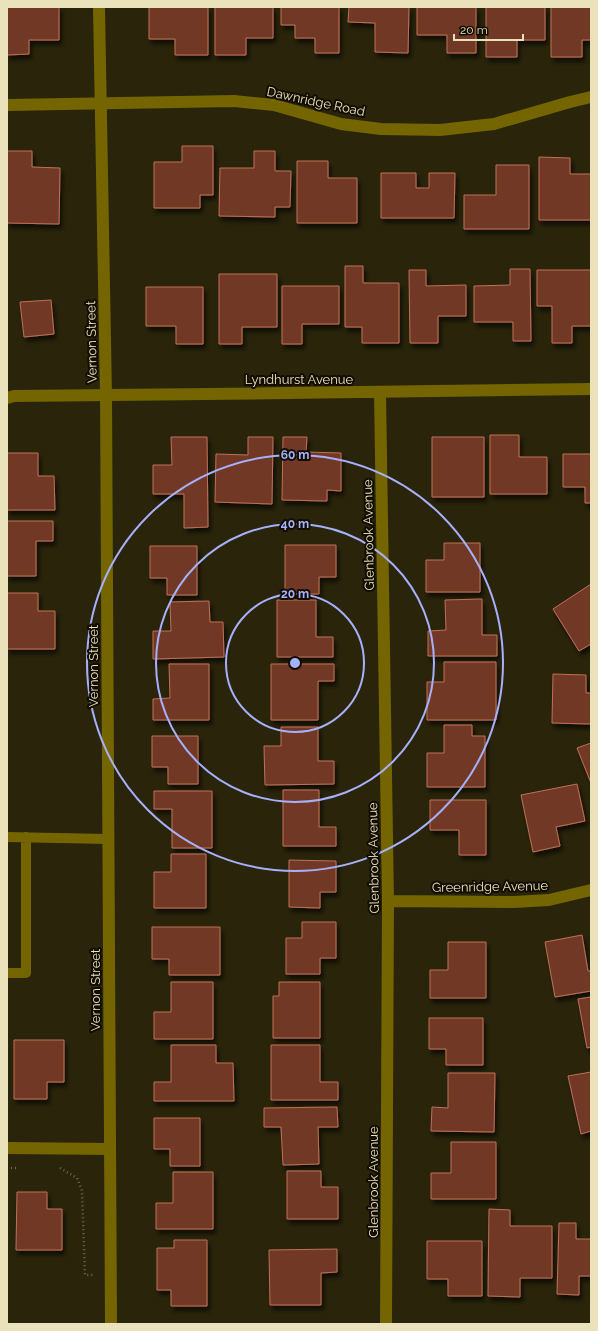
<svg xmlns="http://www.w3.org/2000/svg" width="598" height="1331" font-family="Raleway,sans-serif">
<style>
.building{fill:#713825;stroke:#be7159;filter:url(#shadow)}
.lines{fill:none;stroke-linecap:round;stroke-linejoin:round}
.path{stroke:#726c4d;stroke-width:2.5;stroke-dasharray:1 3;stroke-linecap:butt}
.service{stroke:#746500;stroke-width:10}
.minor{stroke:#746500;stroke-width:12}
.tertiary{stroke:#746500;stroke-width:12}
.ring{fill:none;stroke:#a7b0fc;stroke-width:2}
.labels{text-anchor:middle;stroke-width:4;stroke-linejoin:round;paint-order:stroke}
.street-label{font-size:13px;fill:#e9e2bb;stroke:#120d00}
.centre{fill:#a7b0fc;stroke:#120d00;stroke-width:2}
.ring-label{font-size:12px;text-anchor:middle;font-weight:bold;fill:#a7b0fc;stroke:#120d00;stroke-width:4;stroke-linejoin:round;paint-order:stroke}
</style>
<defs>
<filter id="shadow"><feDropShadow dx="2.5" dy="4.5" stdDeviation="2" flood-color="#0009"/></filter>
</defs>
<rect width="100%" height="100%" fill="#29240a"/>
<path class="building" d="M7 7H59V40H29V54L7 55Z
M149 7H208V55H175V39H149Z
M215 7H273V38H246V55H215Z
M281 7H339V53H315V38H295V25H281Z
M349 7H409L408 53 375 52V23L348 22Z
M417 7H476V53H447V35H417Z
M486 7H545V40H517V57H486Z
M551 7H591V40H582V57H551Z
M182 146H213V195H200V208H154V162H182Z
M7 151H32V167L60 168 59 224 7 223Z
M254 151H275V171H291L290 207H275V217L219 216 220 168H254Z
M539 157 570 158V174H591V220H539Z
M297 161H328V178H357V223H297Z
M496 165H529V229H464V195H496Z
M381 173H416V188H429V173H455L454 218H381Z
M345 266H363V283H399V343H362V327H345Z
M510 269H530L531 341H513V322H474V286L510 285Z
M409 270H426V286L466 285V316H438V343H410Z
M537 270H591V326H572V343H552V306H537Z
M219 274H277V327H242V344H219Z
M282 286H339V324H302V344H282Z
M146 287H203V344H176V326H146Z
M51 300 54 334 24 337 20 302Z
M490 435H519V457H547V494H490Z
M171 437H207L208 527 184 528V494H153V465H172Z
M248 437H273L272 504 215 502 216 454 248 455Z
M283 437H307L306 452 341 453V491L327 490V501L282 500Z
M432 437H484V497H432Z
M7 453H38V476H54L55 510H7Z
M563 454H591V503H585V487H563Z
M7 521H53V541H36V576H7Z
M444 543H480V592H426V560H444Z
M285 545H336V577H319V594H285Z
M150 546H197V595H167V578H150Z
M591 584V644L579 651 553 609Z
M7 593H38V611H55V649H7Z
M482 599V635H497V656H428V631L446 630 445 600Z
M277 600H316V637H333V657H277Z
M209 601 210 622H223L224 657 153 659V631H171L170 602Z
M444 662H496V720H427V682H444Z
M169 664H209V720H153V699L170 698Z
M271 664H334V681H318V720H271Z
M553 674 586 675V693H591V724L552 723Z
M444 725H472V736H485V787H427V753H444Z
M281 727H318V761H334V784L265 785 264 746H281Z
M152 736H198V784H168V767H152Z
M591 743V783L577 748Z
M577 784 585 821 556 827 560 846 533 852 521 795Z
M283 790H319V827H336V846H283Z
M154 791H212V848H172V809H154Z
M430 800H486V855H459V830H430Z
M171 854H206V908H154V872H171Z
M289 860 336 861V892H320V908L289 907Z
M302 922H336V958H320V974H286V938H302Z
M152 927H220V975H169V959H152Z
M582 935 588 971H591V991L555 997 545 942Z
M448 942H486V998H430V970H448Z
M171 982H213V1039H154V1012H171Z
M279 982H320V1038H273V996H279Z
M591 997V1047L587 1048 578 999Z
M429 1018H483V1065H446V1049H429Z
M14 1040H64V1082H47V1099H14Z
M171 1045H216V1063H233L234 1101H154V1082H171Z
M271 1045H320V1082H338V1100H271Z
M591 1072V1131L581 1134 568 1076Z
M448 1073H495L494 1132 431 1131 432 1107 448 1108Z
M337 1107 338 1127H318L319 1164 283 1165 281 1127H264V1108Z
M154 1118H200V1166H170V1149H154Z
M451 1142H496V1199H431V1173H451Z
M287 1171H321V1187H338V1219H287Z
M173 1172H213V1229H156V1203H173Z
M17 1192H47V1209H62V1250H16Z
M489 1209 510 1210V1226H552V1278H520V1297L488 1296Z
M559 1223H576V1239H591V1276H579V1295L557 1294Z
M174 1240H207V1306H171V1290H157V1248H174Z
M427 1241H482V1296H448V1279H427Z
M337 1249V1272L321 1273V1305H270L269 1250Z"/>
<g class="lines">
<path class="path" d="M7 1168H19
M60 1168 77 1178 82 1191 85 1275H94"/>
<path class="service" d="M7 837 108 839
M7 973H26V837"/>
<path class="minor" d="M7 105 234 101 274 105 341 124 381 129 440 130 494 124 570 102 591 97
M380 393 388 901 386 1324
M7 398 14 396C206 394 399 392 591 389
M388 901 514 902 549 900 591 890
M7 1148 110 1149"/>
<path class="tertiary" d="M99 7 106 395 111 1324"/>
</g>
<g class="ring">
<circle cx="295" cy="663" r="69"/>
<circle cx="295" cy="663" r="139"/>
<circle cx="295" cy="663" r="208"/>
</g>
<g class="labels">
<g class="street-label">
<text transform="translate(316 101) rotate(12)" y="5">Dawnridge Road</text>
<text transform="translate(91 342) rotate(-91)" y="5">Vernon Street</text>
<text x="299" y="384">Lyndhurst Avenue</text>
<text transform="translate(368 535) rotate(-91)" y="5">Glenbrook Avenue</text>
<text transform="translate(93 666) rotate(-90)" y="5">Vernon Street</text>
<text transform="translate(373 858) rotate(-91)" y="5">Glenbrook Avenue</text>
<text transform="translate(490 886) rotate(-1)" y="5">Greenridge Avenue</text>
<text transform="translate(95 990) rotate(-90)" y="5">Vernon Street</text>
<text transform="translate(373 1182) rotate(-90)" y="5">Glenbrook Avenue</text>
</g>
</g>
<circle cx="295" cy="663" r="6" class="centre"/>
<g class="ring-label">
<text x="295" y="459">60 m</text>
<text x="295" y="528">40 m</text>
<text x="295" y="598">20 m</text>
</g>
<rect width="598" height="1331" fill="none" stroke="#e9e2bb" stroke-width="16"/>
<path d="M454 34v6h69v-6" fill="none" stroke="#e9e2bb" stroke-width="2"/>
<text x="460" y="34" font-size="12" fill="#e9e2bb" stroke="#120d00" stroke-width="3" paint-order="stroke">20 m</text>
</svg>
